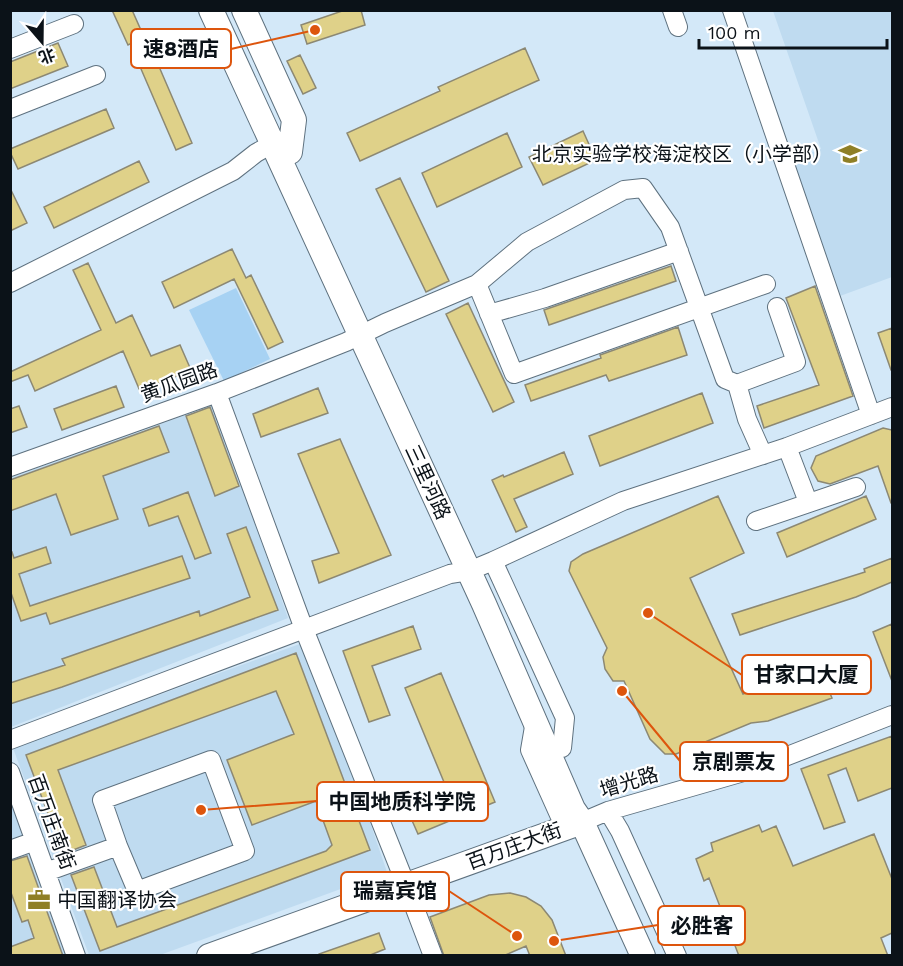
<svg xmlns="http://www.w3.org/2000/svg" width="903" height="966" font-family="'Work Sans','Noto Sans SC',sans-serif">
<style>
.built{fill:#bfdbf0}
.green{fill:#a7d2f3}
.building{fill:#dfd189;stroke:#8c8873;stroke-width:1.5}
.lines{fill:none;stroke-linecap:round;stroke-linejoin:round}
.minor-casing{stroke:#5e717f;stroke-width:20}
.major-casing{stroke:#5e717f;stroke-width:26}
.minor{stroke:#fff;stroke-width:18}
.major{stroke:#fff;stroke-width:24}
.labels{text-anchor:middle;stroke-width:4.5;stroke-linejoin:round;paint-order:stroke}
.poi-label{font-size:20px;fill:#0b1218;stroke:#fff;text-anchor:end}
.street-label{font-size:20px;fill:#0b1218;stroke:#fff}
.leader{fill:none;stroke:#dd550d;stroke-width:2}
.callout-dot{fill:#dd550d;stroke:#fff;stroke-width:2}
.callout{fill:#fff;stroke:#dd550d;stroke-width:2}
.callout-label{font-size:21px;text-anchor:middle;font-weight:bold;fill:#0b1218}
</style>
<rect width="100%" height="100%" fill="#d3e8f8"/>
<path class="built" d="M773 11H892V277L840 296 792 160 821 149Z
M214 405 288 618 11 727 10 478Z
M308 641 387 872 160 955H89L13 748Z
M11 800 69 955H11Z"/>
<path class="green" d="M236 288 270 359 224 381 189 310Z"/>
<path class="building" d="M112 10H132L144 37 128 45Z
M345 10H361L365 25 307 44 301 25Z
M58 43 68 66 10 89V62Z
M525 48 539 80 360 161 347 133 440 91 438 87Z
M154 55 192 143 176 150 138 62Z
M300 55 316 88 303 94 287 61Z
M106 109 114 128 18 169 10 152V149Z
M583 131 596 160 543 185 529 157Z
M507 133 522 167 437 207 422 173Z
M139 161 149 182 54 228 44 207Z
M400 178 449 281 426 292 376 189Z
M10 188 27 223 10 231Z
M232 249 246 278 251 275 283 342 268 349 234 279 174 308 162 282Z
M88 263 116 323 132 315 151 356 180 345 191 370 140 391 123 351 35 391 28 375 10 382V372L101 330 73 270Z
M671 266 676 281 549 325 544 310Z
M815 286 853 396 764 428 757 406 819 385 786 298Z
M468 303 514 402 493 412 446 314Z
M678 327 687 355 609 381 606 375 531 401 525 385 601 358 600 355Z
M892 328V370H891L878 333Z
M116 386 124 407 62 430 54 409Z
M318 388 328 413 261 437 253 414Z
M702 393 713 423 600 466 589 436Z
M19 406 27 427 10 433V409Z
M210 407 239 486 215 496 186 416Z
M159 426 169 452 103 476 118 519 71 535 56 494 10 511V480Z
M883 428 892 430V503H891L878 466 830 484 818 481 811 468 816 456Z
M340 439 391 555 319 583 312 561 339 553 298 454Z
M564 452 573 474 514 499 527 527 516 532 492 480 503 475 504 477Z
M188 492 211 553 195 559 178 516 149 526 143 509Z
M718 496 744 553 690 578 743 694 818 665 832 698 768 721 751 723 676 754H665L650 739 624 681H613L605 669 603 657 607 648 569 571 571 562 583 554Z
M866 496 876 519 787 557 777 533Z
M246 527 278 610 62 687 10 704V683L65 665 62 659 199 611 200 616 250 597 227 534Z
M46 547 51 563 19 574 30 606 182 556 190 578 50 624 46 613 21 621 10 590V553L12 552 14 558Z
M892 558V582L856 597 740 635 732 614 865 572 864 569Z
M892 624V681L873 632Z
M413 626 421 649 372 666 390 715 369 722 343 651Z
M296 653 370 850 100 951 71 875 94 867 117 927 326 851 332 845 316 801 252 825 227 760 294 734 276 691 58 770 86 845 63 854 26 755Z
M441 673 495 802 418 834 410 816 451 799 405 688Z
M892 736V788L858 801 846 768 828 775 845 822 824 829 801 769Z
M759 825 762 832 776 826 793 866 874 834 892 879V933L881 938 888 956H739L709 878 704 881 696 859 713 851 711 843Z
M27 856 63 956H10V947L34 938 28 920 22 922 10 890V861Z
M510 893 526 897 541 906 552 920 566 956H530L526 946 503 956H444L430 917 489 895Z
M379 933 385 949 368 956H319V954Z"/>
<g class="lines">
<g class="minor-casing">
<path id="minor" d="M672 10 678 27
M732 10 871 415
M10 49 74 24
M10 109 96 75
M10 283 233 171 256 153 272 144
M477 284 514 374 766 284
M489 314 545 298 679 251
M737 384 796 362 777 307
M217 393 304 629 406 885 433 956
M787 447 808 502
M10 467 217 393 346 342 385 323 477 284 527 242 624 190 643 188 670 227 725 379 737 384 747 419 763 455
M756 521 856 487
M493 561 565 718 562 748
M535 721 530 750 565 828
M10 740 450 574 469 571 493 561 623 501 787 447 892 407
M10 772 76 956
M608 811 620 831 677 956
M582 822 608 811 754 769 892 715
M10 850 35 841
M46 872 118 846 102 800 211 760 245 851 137 891 118 846"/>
</g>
<g class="major-casing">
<path id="major" d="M211 10 484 604 573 809 582 822 643 956
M244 10 294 120 290 152
M209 956 582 822"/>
</g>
<use href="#minor" class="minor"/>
<use href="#major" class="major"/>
</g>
<defs>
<g id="school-bare" transform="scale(1.8)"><path d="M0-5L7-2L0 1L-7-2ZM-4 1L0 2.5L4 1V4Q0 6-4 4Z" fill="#8f7f26" stroke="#fff" stroke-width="2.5" paint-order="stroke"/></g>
<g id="office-bare" transform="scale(1.8)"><path d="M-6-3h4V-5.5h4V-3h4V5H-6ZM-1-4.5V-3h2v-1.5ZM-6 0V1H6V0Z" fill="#8f7f26" stroke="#fff" stroke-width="2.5" paint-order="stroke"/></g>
</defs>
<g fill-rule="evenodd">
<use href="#school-bare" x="850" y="154"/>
<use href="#office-bare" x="39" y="900"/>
</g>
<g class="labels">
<g class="poi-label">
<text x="832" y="161">北京实验学校海淀校区（小学部）</text>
<text x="57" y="907" text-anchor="start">中国翻译协会</text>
</g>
<g class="street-label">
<text transform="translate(179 382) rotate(-20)" y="7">黄瓜园路</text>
<text transform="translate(428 482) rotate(65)" y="7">三里河路</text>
<text transform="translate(629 782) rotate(-17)" y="7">增光路</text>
<text transform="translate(52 822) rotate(70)" y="7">百万庄南街</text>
<text transform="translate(514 846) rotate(-20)" y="7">百万庄大街</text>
</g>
</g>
<path class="leader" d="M315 30L231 49M648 613L742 675M622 691L680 761M201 810L317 801M517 936L449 891M554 941L658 925"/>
<g class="callout-dot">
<circle cx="315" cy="30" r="6"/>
<circle cx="648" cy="613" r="6"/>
<circle cx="622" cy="691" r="6"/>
<circle cx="201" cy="810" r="6"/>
<circle cx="517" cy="936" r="6"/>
<circle cx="554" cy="941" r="6"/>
</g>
<g class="callout">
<rect x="131" y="29" width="100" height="39" rx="6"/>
<rect x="742" y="655" width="129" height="39" rx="6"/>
<rect x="680" y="742" width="108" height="39" rx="6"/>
<rect x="317" y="782" width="171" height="39" rx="6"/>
<rect x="341" y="872" width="108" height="39" rx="6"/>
<rect x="658" y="906" width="87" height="39" rx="6"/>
</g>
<g class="callout-label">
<text x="181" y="56">速8酒店</text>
<text x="806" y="682">甘家口大厦</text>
<text x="734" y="769">京剧票友</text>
<text x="402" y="809">中国地质科学院</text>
<text x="395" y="898">瑞嘉宾馆</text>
<text x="702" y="933">必胜客</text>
</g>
<rect width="903" height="966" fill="none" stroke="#0b1218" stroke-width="24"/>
<g transform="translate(42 42) rotate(160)" stroke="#ffffff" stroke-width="4.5" paint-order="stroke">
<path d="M0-4.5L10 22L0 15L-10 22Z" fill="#0b1218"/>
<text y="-9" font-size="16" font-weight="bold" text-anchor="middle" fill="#0b1218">北</text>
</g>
<path d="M699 39v9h188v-9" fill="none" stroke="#0b1218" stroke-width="3"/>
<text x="708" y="39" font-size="18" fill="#0b1218" stroke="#ffffff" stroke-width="4.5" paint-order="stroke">100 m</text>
</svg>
